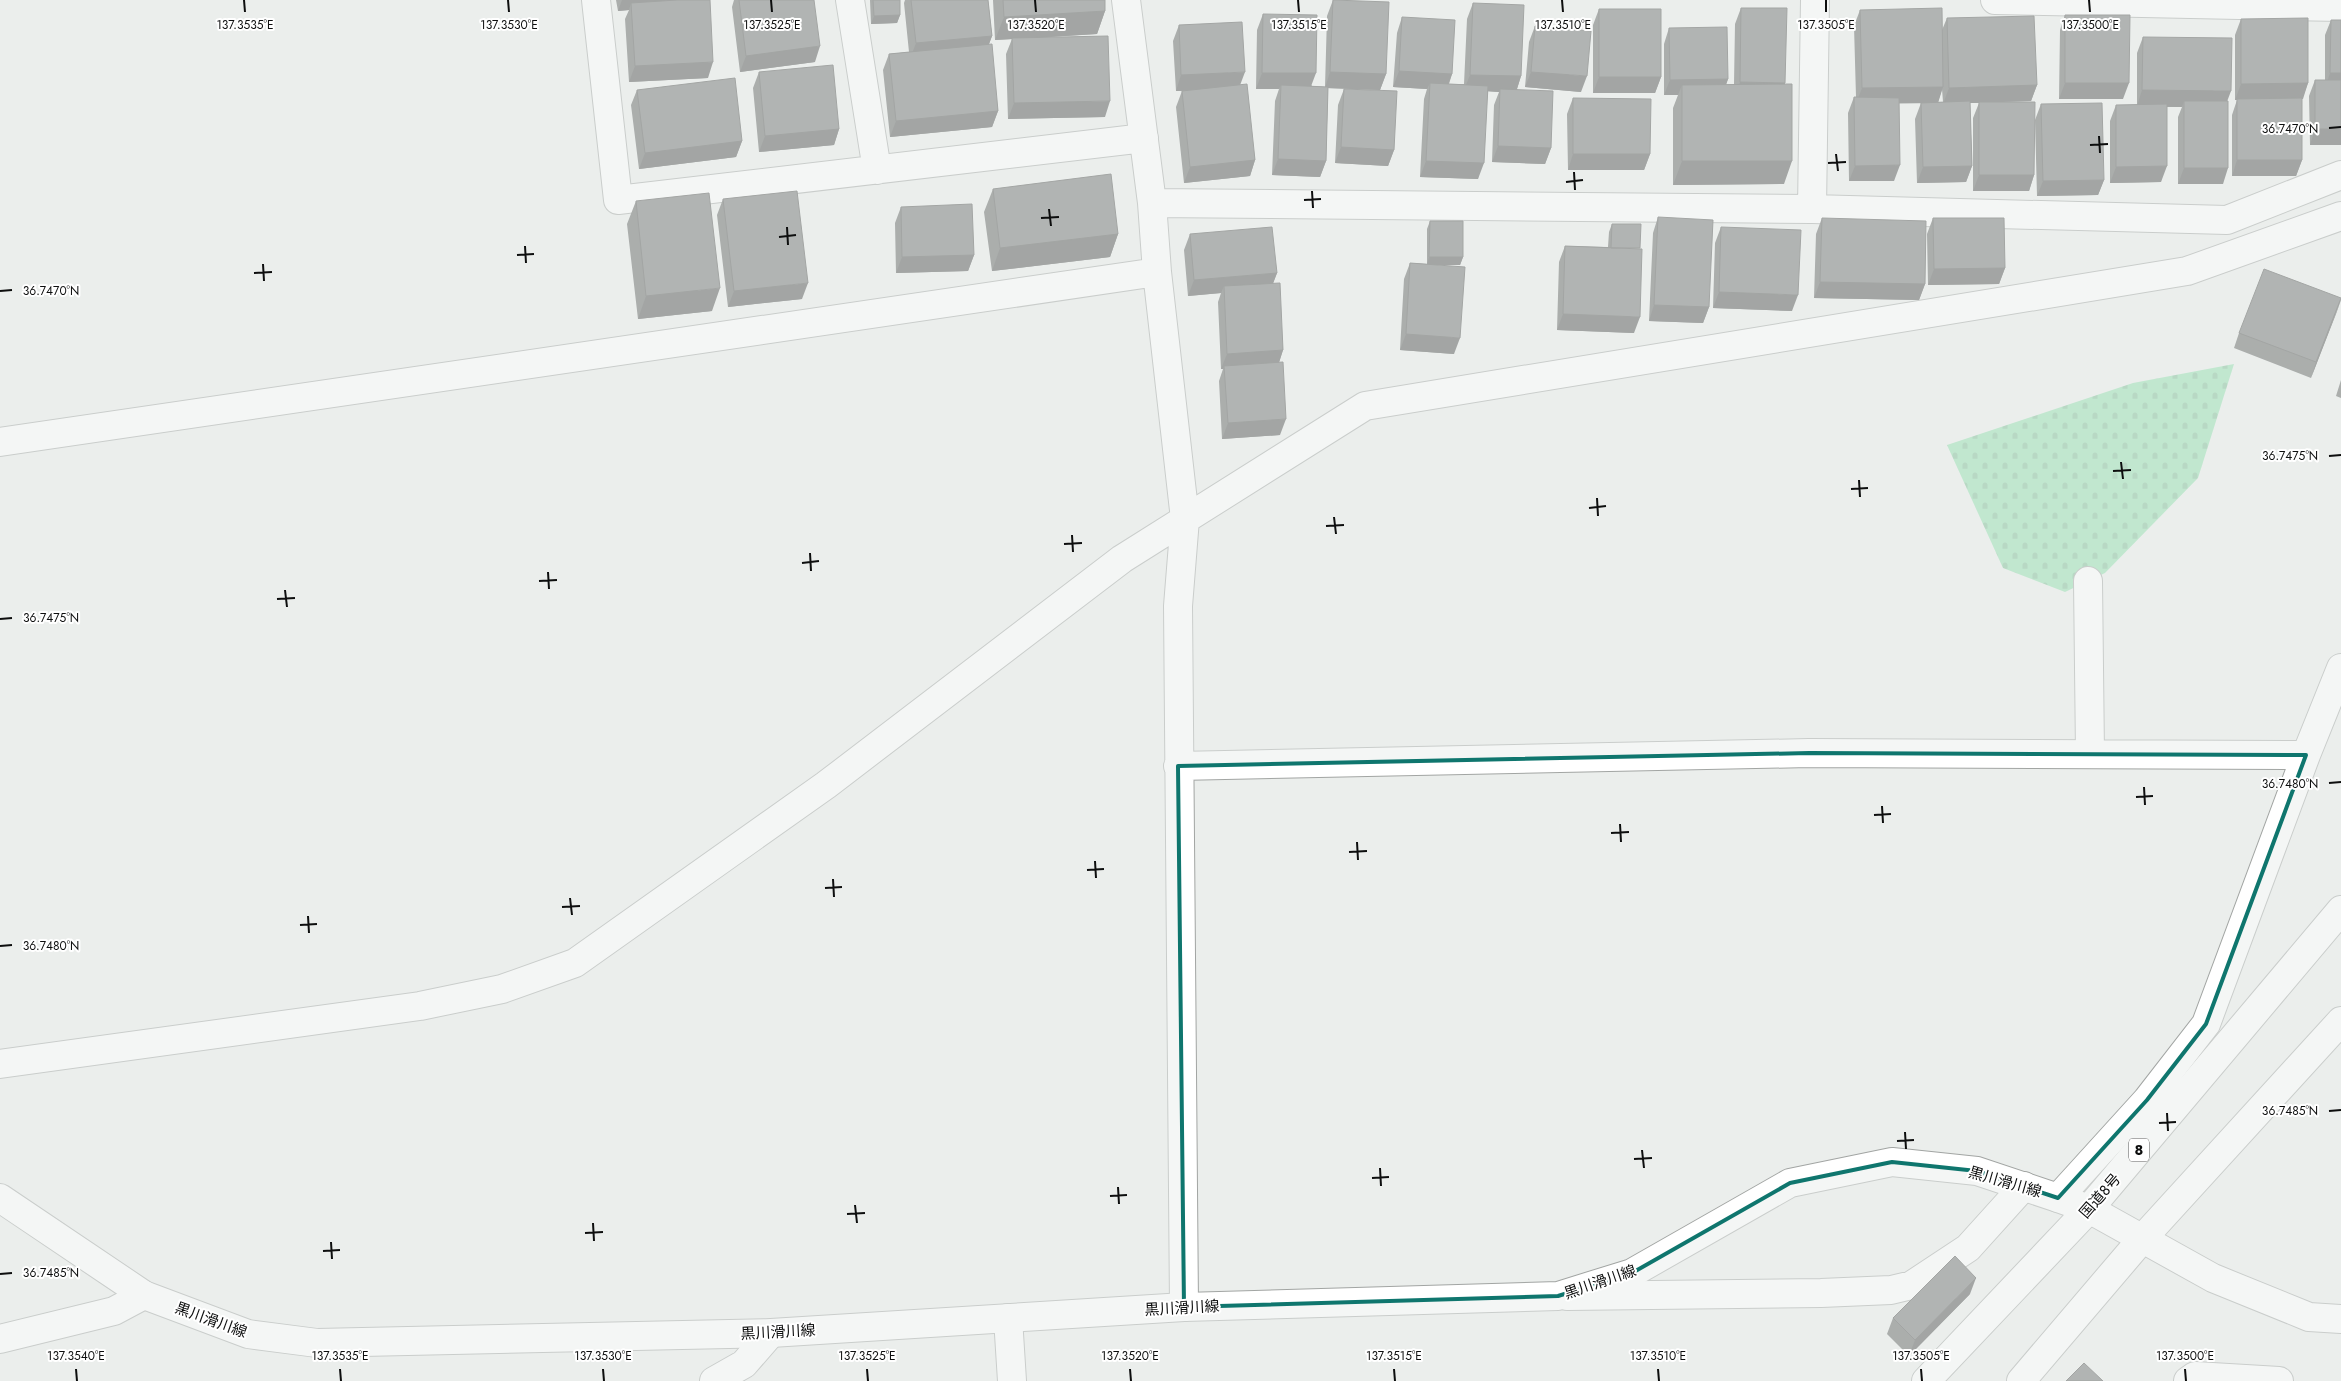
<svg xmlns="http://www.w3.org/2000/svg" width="2341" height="1381" font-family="Jost,'Noto Sans JP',sans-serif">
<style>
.cemetery{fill:url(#cemetery-stones)}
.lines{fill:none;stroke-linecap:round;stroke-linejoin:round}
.minor-casing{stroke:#a2a5a3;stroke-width:30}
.secondary-casing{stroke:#a2a5a3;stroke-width:30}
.trunk-casing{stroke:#a2a5a3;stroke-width:30}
.minor{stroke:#fff;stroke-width:28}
.secondary{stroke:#fff;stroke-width:28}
.trunk{stroke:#fff;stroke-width:28}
.wall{fill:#5d5f5e;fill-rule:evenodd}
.shaded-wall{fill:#4c4d4c}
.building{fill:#6c6e6d;stroke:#4c4d4c}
.marked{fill:none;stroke:#0f766e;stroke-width:4;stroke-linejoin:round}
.ticks{fill:none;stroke:#0d0e0e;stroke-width:2}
.labels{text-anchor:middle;stroke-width:4;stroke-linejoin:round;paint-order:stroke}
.shield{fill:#fff;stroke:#565656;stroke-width:1}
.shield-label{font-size:14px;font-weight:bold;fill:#0d0e0e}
.street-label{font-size:15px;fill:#0d0e0e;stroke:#fff}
.ticks-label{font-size:12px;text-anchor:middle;fill:#0d0e0e;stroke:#fff;stroke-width:4;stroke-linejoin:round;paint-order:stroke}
</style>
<defs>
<pattern id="cemetery-stones" width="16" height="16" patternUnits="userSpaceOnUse" patternTransform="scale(1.25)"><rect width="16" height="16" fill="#8fdeac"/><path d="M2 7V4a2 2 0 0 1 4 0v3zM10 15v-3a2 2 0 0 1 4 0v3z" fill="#7abd93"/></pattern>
</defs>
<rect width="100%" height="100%" fill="#ebeeec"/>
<path class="cemetery" d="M2234 364 2198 478 2105 573 2065 592 2003 568 1947 445 2133 383Z"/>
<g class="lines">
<g class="minor-casing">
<path id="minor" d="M596 0 618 200 1144 138
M850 0 877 170
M1126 0 1152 203 1157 272 1185 519 1178 606 1184 1307
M1995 0 2341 7
M1152 203 1812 209 2227 220 2341 175
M1812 209 1815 0
M0 442 1157 272
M2088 581 2090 754
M1178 766 1809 753 2306 755
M0 1064 420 1006 502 989 575 963 826 785 1122 559 1365 406 2187 271 2341 216
M2058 1198 2147 1100 2206 1024 2306 755 2341 668
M1567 1296 1821 1293 1891 1290 1912 1285 1968 1248 2024 1186
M1008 1318 1012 1381
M0 1339 114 1311 144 1295
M714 1381 744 1364 771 1333
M2188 1381 2195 1376 2279 1381"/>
</g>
<g class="secondary-casing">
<path id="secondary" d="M0 1198 144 1295 248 1334 317 1343 771 1333 1184 1307 1558 1296 1632 1273 1790 1183 1892 1162 1977 1171 2058 1198 2089 1209 2213 1278 2309 1317 2341 1319"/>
</g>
<g class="trunk-casing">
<path id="trunk" d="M1926 1381 2089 1209 2341 910
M2021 1381 2142 1239 2341 1021"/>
</g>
<use href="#minor" class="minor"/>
<use href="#secondary" class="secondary"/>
<use href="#trunk" class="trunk"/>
</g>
<path class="wall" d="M616 0H710L708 78 629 82 625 19 629 10 618 11Z
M734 0H814L815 62 740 72 732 7Z
M870 0H900V15L897 23 871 24Z
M905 0H988L992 36 989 44 998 111 992 127 890 137 883 70 889 54 909 52 904 3Z
M993 0H1105V11L1097 34 1037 38 1105 117 1008 119 1006 54 1012 39 995 40Z
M1333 0 1386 74 1380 90 1328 88 1326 161 1320 177 1272 175 1275 101 1279 89H1256L1257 30 1263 14 1312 86 1325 87 1327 16Z
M1473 3 1521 76 1517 89 1551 148 1545 164 1492 162 1494 105 1499 92 1488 91 1478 179 1420 177 1424 99 1427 89 1393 87 1397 33 1402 17 1452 74 1449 84H1464L1467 19Z
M1741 8 1785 83 1784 184 1673 185V108L1678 95H1664V44L1669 28 1728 79 1726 85 1734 84 1735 24Z
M1599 9 1661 77 1655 93H1593V25Z
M1860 10 1942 30 1947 18 2037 85 2031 101 1994 102 2034 175 2029 191H1973V118L1979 103H1970L1972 166 1966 182 1917 183 1915 119 1921 103H1899L1894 181H1849L1848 113 1854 97H1856L1854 26ZM1942 89 1943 102H1938Z
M2065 15 2123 99H2059L2060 30Z
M2241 19 2308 83 2302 99V160L2296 176H2232V115L2237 100H2235V35Z
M2331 20H2341V145H2310L2309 96 2315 80H2325V35Z
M1179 25 1240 84 1255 160 1250 176 1184 183 1176 107 1182 91H1183H1176L1173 41Z
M1535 26 1581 92 1525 87 1529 42Z
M2143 37 2227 101 2223 184H2178V117L2182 107H2167L2161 182 2110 183V121L2116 105H2137V53Z
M759 72 839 129 834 145 759 152 753 88Z
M1344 89 1394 150 1388 166 1335 163 1338 105Z
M637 90 742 141 736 157 639 169 631 105Z
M1573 98 1650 154 1644 170H1568L1567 114Z
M2041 104 2104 180 2098 195 2037 196 2035 120Z
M993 189 1118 234 1110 257 992 271 984 212Z
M723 199 802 299 728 307 717 215Z
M636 201 712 311 638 319 627 224Z
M901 207 974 255 968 271 896 273 895 223Z
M1658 217 1709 307 1703 323 1649 321 1653 233Z
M1822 218 1925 284 1919 300 1814 298 1816 234Z
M1933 218 2005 268 1999 284 1928 285 1927 234Z
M1430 221 1463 257 1460 265H1438L1454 354 1400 350 1404 279 1410 263 1427 264V229Z
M1612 224 1634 333 1557 330 1559 262 1565 246 1608 247 1609 232Z
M1721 227 1792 311 1713 308 1715 243Z
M1190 234 1277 273 1273 283 1283 350 1279 362 1280 435 1222 439 1219 381 1223 369H1221L1218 302 1221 293 1188 296 1184 250Z
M2341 300 2311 378 2234 348 2239 333Z
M2341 380V398L2336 396Z
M1970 1294 1909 1356 1887 1334 1893 1318Z"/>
<path class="shaded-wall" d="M622 0H694L631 3 629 10 618 11Z
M1105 11 1097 34 995 40 1004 17Z
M900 15 897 23 871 24 874 16Z
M992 36 986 52 910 59 916 43Z
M820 46 815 62 740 72 746 56Z
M713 62 708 78 629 82 635 66Z
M1399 71 1452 74 1446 90 1430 83 1427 89 1393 87Z
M1245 72 1239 88 1176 91 1181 75Z
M1330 72 1386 74 1380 90 1325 88Z
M1531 72 1587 76 1581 92 1525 87Z
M1262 73H1316L1310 89 1281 85 1279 89H1256Z
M2330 73H2341V89H2325Z
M1470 75 1521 76 1516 92 1500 89 1499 92 1464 90Z
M1599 77H1661L1655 93H1593Z
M1728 79 1722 95 1682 85 1678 95H1664L1670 80Z
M1740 82 1785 83 1780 99 1734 98Z
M2065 83H2129L2123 99H2059Z
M2308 83 2303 99 2235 100 2241 84Z
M2037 85 2031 101 1943 104 1949 88Z
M1943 87 1938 103 1856 104 1862 88Z
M2142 90 2231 91 2225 107 2184 101 2182 107 2137 106Z
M1110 101 1105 117 1008 119 1014 103Z
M998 111 992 127 890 137 896 121Z
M839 129 834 145 759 152 765 136Z
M2315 129H2341V145H2310Z
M742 141 736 157 639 169 645 153Z
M1498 146 1551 148 1545 164 1492 162Z
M1341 147 1394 150 1388 166 1335 163Z
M1573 154H1650L1644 170H1568Z
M1278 159 1326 161 1320 177 1272 175Z
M1255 160 1250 176 1184 183 1190 167Z
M2237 160H2302L2296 176H2232Z
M1426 161 1484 163 1478 179 1420 177Z
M1682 161H1792L1784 184 1673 185Z
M1900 165 1894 181H1849L1855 166Z
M1972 166 1966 182 1917 183 1923 167Z
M2167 166 2161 182 2110 183 2116 167Z
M2184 168H2228L2223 184H2178Z
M1979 175H2034L2029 191H1973Z
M2104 180 2098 195 2037 196 2043 181Z
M1118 234 1110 257 992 271 1000 248Z
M974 255 968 271 896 273 902 257Z
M1429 257H1463L1460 265H1427Z
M2005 268 1999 284 1928 285 1934 269Z
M1277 273 1271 289 1224 286 1221 293 1188 296 1194 280Z
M1820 282 1925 284 1919 300 1814 298Z
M808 283 802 299 728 307 734 291Z
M720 288 712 311 638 319 646 296Z
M1719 292 1798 295 1792 311 1713 308Z
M2341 300 2336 314 2311 378 2316 362Z
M1654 305 1709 307 1703 323 1649 321Z
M1563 314 1640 317 1634 333 1557 330Z
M1406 334 1460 338 1454 354 1400 350Z
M1283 350 1278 366H1224L1223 369H1221L1227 354Z
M1286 419 1280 435 1222 439 1228 423Z
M1976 1278 1970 1294 1909 1356 1915 1340Z"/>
<path class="building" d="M677 0H710L713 62 635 66 631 3Z
M739 0H814L820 46 746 56Z
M873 0H900V15L874 16Z
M911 0H988L992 36 916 43Z
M1003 0H1105V11L1004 17Z
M1333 0 1389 2 1386 74 1330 72Z
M1473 3 1524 5 1521 76 1470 75Z
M1741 8H1787L1785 83 1740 82Z
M1942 8 1943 87 1862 88 1860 10Z
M1599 9H1661V77H1599Z
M1263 14 1317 15 1316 73H1262Z
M2065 15H2130L2129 83H2065Z
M2034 16 2037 85 1949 88 1947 18Z
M1402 17 1455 20 1452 74 1399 71Z
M2308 18V83L2241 84V19Z
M2331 20H2341V73H2330Z
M1242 22 1245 72 1181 75 1179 25Z
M1535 26 1591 31 1587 76 1531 72Z
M1727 27 1728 79 1670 80 1669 28Z
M1108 36 1110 101 1014 103 1012 38Z
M2143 37 2232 38 2231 91 2142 90Z
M992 44 998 111 896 121 889 54Z
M833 65 839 129 765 136 759 72Z
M735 78 742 141 645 153 637 90Z
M2315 80H2341V129H2315Z
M1430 83 1488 86 1484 163 1426 161Z
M1247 84 1255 160 1190 167 1182 91Z
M1792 84V161H1682V85Z
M1281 85 1328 87 1326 161 1278 159Z
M1344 89 1397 91 1394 150 1341 147Z
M1500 89 1553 91 1551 148 1498 146Z
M1854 97 1899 98 1900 165 1855 166Z
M1573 98 1651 99 1650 154H1573Z
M2302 98V160H2237V99Z
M1970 101 1972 166 1923 167 1921 103Z
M2184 101H2228V168H2184Z
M1979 102H2035L2034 175H1979Z
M2102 103 2104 180 2043 181 2041 104Z
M2167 104V166L2116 167V105Z
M1111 174 1118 234 1000 248 993 189Z
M797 191 808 283 734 291 723 199Z
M709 193 720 288 646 296 636 201Z
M972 204 974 255 902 257 901 207Z
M1658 217 1713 220 1709 307 1654 305Z
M1822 218 1926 221 1925 284 1820 282Z
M1933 218H2004L2005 268 1934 269Z
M1430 221H1463V257H1429Z
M1612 224H1641L1640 248H1611Z
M1272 227 1277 273 1194 280 1190 234Z
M1721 227 1801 230 1798 295 1719 292Z
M1565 246 1642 249 1640 317 1563 314Z
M1410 263 1465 267 1460 338 1406 334Z
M2264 269 2341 298 2316 362 2239 333Z
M1280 283 1283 350 1227 354 1224 286Z
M1283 362 1286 419 1228 423 1224 366Z
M1955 1256 1976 1278 1915 1340 1893 1318Z
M2084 1363 2103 1381H2066Z"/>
<path d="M0 0H2341V1381H0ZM1809 753 2306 755 2206 1024 2147 1100 2058 1198 1977 1171 1892 1162 1790 1183 1632 1273 1558 1296 1184 1307 1178 766Z" fill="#ebeeec" fill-opacity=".55" fill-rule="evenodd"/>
<path class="marked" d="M1809 753 2306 755 2206 1024 2147 1100 2058 1198 1977 1171 1892 1162 1790 1183 1632 1273 1558 1296 1184 1307 1178 766Z"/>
<path class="ticks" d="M244 0 245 12M508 0 509 12M771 0 772 12M1035 0 1036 12M1298 0 1299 12M1562 0 1563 12M1826 0V12M2089 0 2090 12M2329 128 2341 127M2099 136 2100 153M2090 145 2108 144M1836 154 1838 171M1828 163 1846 162M1574 172 1575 190M1566 182 1583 180M1312 191 1313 208M1304 200 1321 199M1049 209 1051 226M1041 218 1059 217M787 227 788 245M779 237 796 235M525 246 526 263M517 255 534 254M263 264 264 281M254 273 272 272M0 291 12 290M2329 456 2341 455M2121 462 2123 479M2113 471 2131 470M1859 480 1860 497M1851 489 1868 488M1597 498 1598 516M1589 508 1606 506M1334 517 1336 534M1326 526 1344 525M1072 535 1073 552M1064 544 1082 543M810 553 811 571M802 563 819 561M548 572 549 589M539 581 557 580M285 590 287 607M277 599 295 598M0 619 12 618M2329 783 2341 782M2144 787 2145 805M2136 797 2153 796M1882 806 1883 823M1874 815 1891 814M1620 824 1621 842M1611 833 1629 832M1357 842 1358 860M1349 852 1367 851M1095 861 1096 878M1087 870 1104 869M833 879 834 897M825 888 842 887M570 898 572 915M562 907 580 906M308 916 309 933M300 925 317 924M0 946 12 945M2329 1111 2341 1110M2167 1113 2168 1131M2159 1123 2176 1122M1905 1132 1906 1149M1897 1141 1914 1140M1642 1150 1644 1168M1634 1159 1652 1158M1380 1168 1381 1186M1372 1178 1389 1177M1118 1187 1119 1204M1110 1196 1127 1195M855 1205 857 1223M847 1214 865 1213M593 1223 594 1241M585 1233 603 1232M331 1242 332 1259M323 1251 340 1250M0 1274 12 1273M76 1369 77 1381M340 1369 341 1381M603 1369 604 1381M867 1369 868 1381M1130 1369 1131 1381M1394 1369 1395 1381M1658 1369 1659 1381M1921 1369 1922 1381M2185 1369 2186 1381"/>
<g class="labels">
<rect class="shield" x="2129" y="1138.5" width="20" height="23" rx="4"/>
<g class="shield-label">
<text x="2139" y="1155">8</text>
</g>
<g class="street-label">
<text transform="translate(2005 1182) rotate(16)" y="5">黒川滑川線</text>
<text transform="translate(2100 1196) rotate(-49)" y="5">国道8号</text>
<text transform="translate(1600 1282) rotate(-19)" y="5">黒川滑川線</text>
<text transform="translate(1182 1308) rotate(-3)" y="5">黒川滑川線</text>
<text transform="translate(211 1320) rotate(20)" y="5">黒川滑川線</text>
<text transform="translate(778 1332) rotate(-3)" y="5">黒川滑川線</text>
</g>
</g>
<g class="ticks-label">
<text x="245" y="29">137.3535°E</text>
<text x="509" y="29">137.3530°E</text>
<text x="772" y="29">137.3525°E</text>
<text x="1036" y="29">137.3520°E</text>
<text x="1299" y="29">137.3515°E</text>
<text x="1563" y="29">137.3510°E</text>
<text x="1826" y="29">137.3505°E</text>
<text x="2090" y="29">137.3500°E</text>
<text x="2290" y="133">36.7470°N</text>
<text x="51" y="295">36.7470°N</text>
<text x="2290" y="460">36.7475°N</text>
<text x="51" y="622">36.7475°N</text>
<text x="2290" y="788">36.7480°N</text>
<text x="51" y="950">36.7480°N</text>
<text x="2290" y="1115">36.7485°N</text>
<text x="51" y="1277">36.7485°N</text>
<text x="76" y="1360">137.3540°E</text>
<text x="340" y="1360">137.3535°E</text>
<text x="603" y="1360">137.3530°E</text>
<text x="867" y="1360">137.3525°E</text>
<text x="1130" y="1360">137.3520°E</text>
<text x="1394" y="1360">137.3515°E</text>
<text x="1658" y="1360">137.3510°E</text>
<text x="1921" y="1360">137.3505°E</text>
<text x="2185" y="1360">137.3500°E</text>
</g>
</svg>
